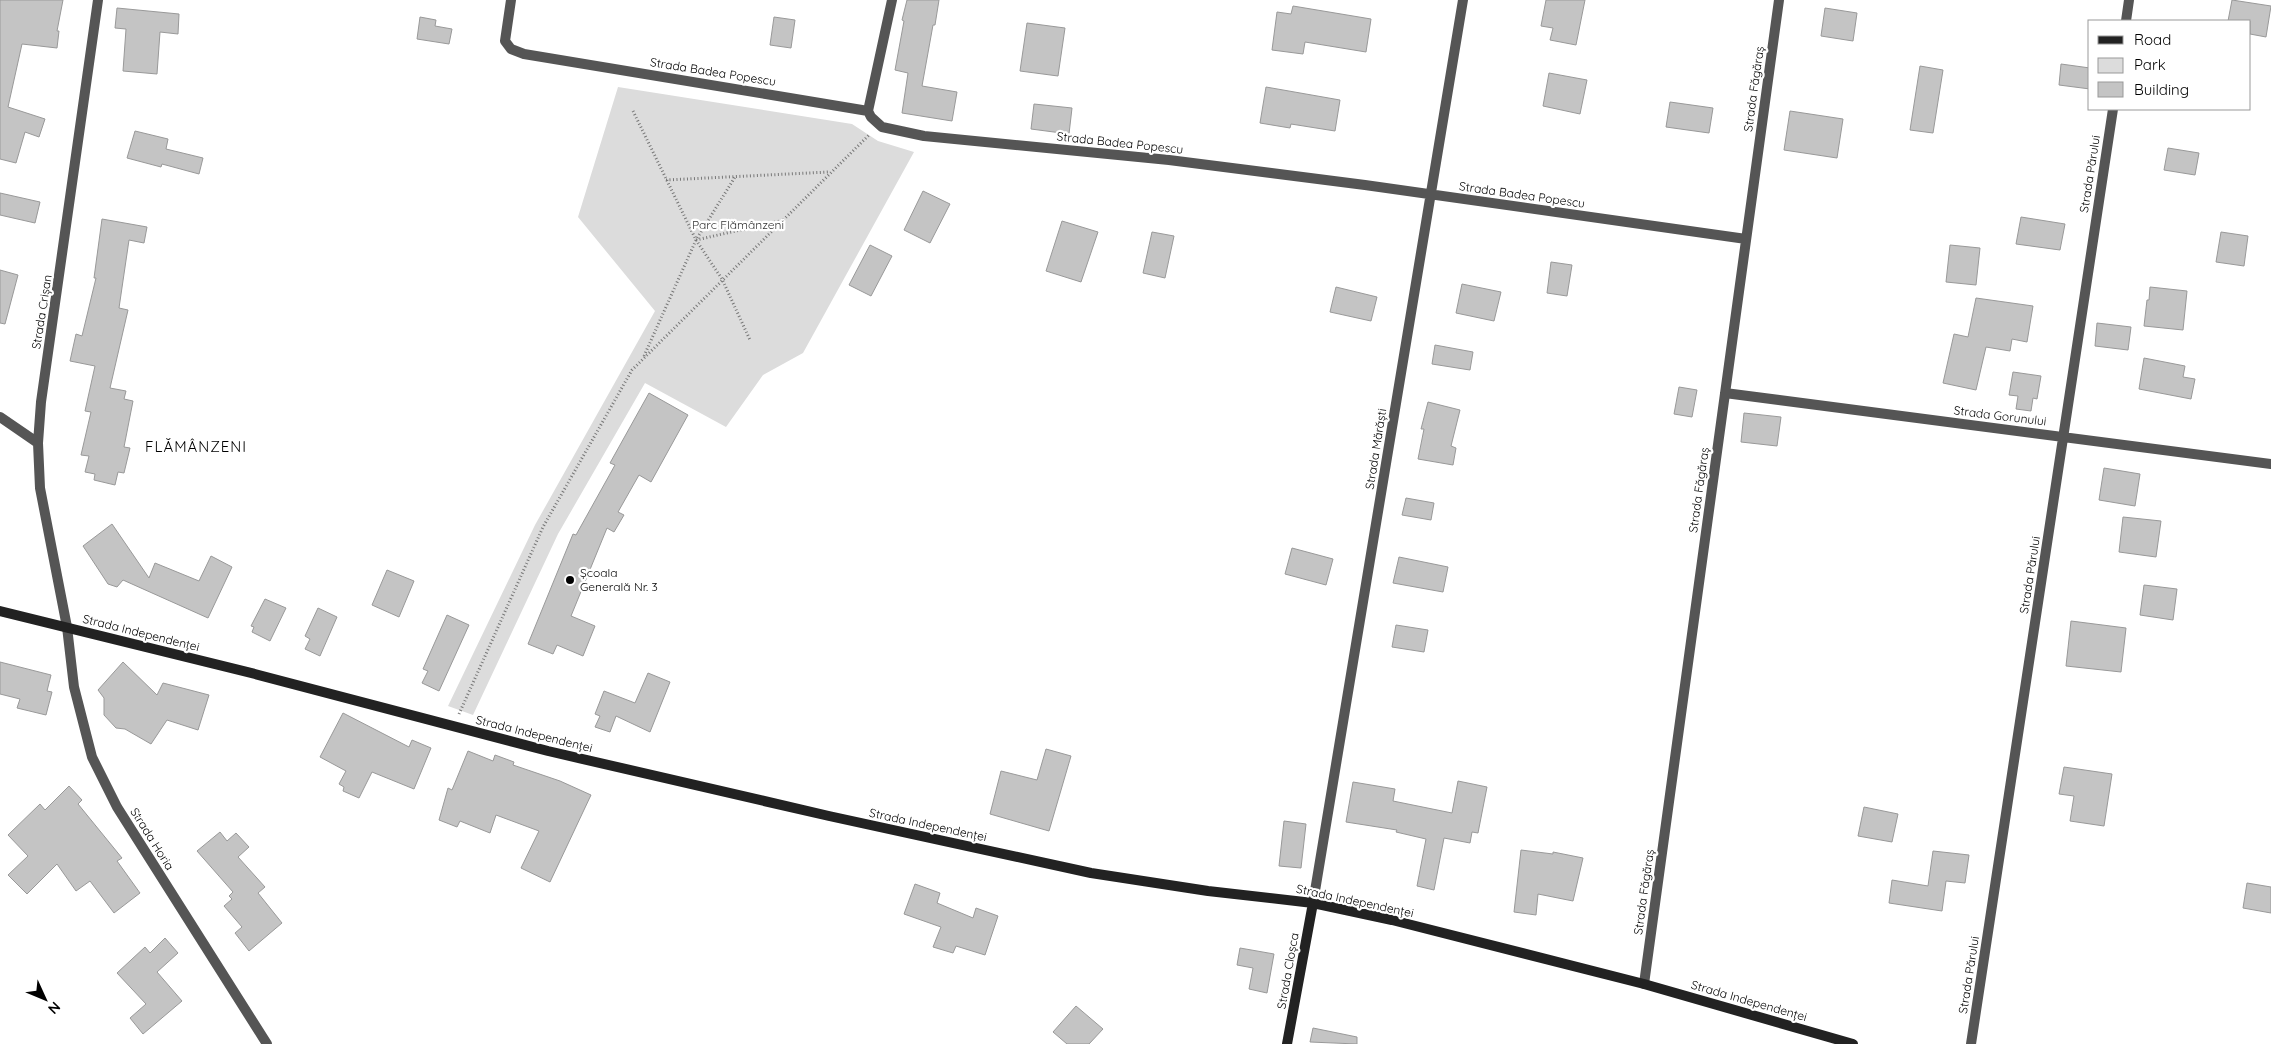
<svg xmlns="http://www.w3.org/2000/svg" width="2271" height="1044" font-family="Quicksand,sans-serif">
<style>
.green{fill:#dcdcdc}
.building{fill:#c4c4c4;stroke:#999}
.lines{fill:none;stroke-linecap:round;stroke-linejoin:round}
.path{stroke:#777;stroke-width:3;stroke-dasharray:1 2.5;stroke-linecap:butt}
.street{stroke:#555;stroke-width:10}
.secondary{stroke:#222;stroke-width:10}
.poi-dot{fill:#000;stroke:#fff;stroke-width:2}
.labels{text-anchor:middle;stroke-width:4.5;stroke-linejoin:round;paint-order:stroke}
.street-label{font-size:12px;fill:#000;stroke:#fff}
.park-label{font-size:12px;fill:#333;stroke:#fff}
.poi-label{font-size:12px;fill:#000;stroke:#fff;text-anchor:start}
.quarter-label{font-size:15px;letter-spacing:1px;fill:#000;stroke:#fff}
</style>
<rect width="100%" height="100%" fill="#fff"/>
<path class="green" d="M618 87 852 124 878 141 914 152 803 353 763 375 726 427 645 383 558 534 473 715 448 706 535 525 655 311 578 217Z"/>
<path class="building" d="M0 0H63L57 31H59L57 48 22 44 8 107 45 119 39 137 25 132 16 163 0 159Z
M907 0H939L935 25H933L922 86 957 92 952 121 902 113 908 73 895 70 904 21 902 20Z
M1546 0H1585L1576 45 1550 40 1553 28 1541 26Z
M2232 0 2271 6 2266 37 2250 34V21H2228Z
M1293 6 1371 19 1366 52 1305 42 1303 54 1272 50 1277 12 1291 14Z
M117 8 179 14 178 34 160 32 157 74 123 71 126 29 115 28Z
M1825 8 1857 13 1853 41 1821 36Z
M420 17 436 20 435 26 452 29 449 44 417 39Z
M774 17 795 20 791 48 770 45Z
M1027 23 1065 28 1058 76 1020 71Z
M2061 64 2090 68V89L2059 85Z
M1920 66 1943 70 1933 133 1910 130Z
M1549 73 1587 80 1580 114 1543 106Z
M1266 87 1340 100 1335 131 1291 124 1290 128 1260 123Z
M1670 102 1713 108 1709 133 1666 127Z
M1034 104 1072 108 1069 134 1031 129Z
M1790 111 1843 119 1837 158 1784 150Z
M135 131 168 139 166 149 203 158 199 174 162 164 161 167 127 158Z
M2168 148 2199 153 2195 175 2164 170Z
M923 191 950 204 930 243 904 230Z
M0 193 40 202 35 223 0 215Z
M2021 217 2065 224 2060 250 2016 244Z
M102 219 147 227 144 243 129 240 119 308 128 310 110 388 126 391 124 399 133 401 124 447 130 448 124 473 118 472 115 485 94 480 95 474 85 472 89 456 81 455 91 412 85 411 95 366 70 361 76 334 82 336 96 278H94Z
M1062 221 1098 232 1081 282 1046 271Z
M1152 232 1174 236 1165 278 1143 273Z
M2221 232 2248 236 2244 266 2216 262Z
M870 245 892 256 871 296 849 285Z
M1950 245 1980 248 1976 285 1946 282Z
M1551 262 1572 265 1567 296 1547 293Z
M0 270 18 275 5 324 0 323Z
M1462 284 1501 292 1494 321 1456 313Z
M1336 287 1377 297 1371 321 1330 312Z
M2150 287 2187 291 2183 330 2144 326 2147 300H2149Z
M1976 298 2033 306 2027 342 2012 339 2010 351 1986 347 1976 390 1943 383 1954 334 1968 337Z
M2097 323 2131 327 2128 350 2095 346Z
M1435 345 1473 352 1470 370 1432 364Z
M2144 358 2185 366 2183 377 2195 379 2191 399 2139 389Z
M2013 372 2041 376 2037 399 2033 398 2031 411 2016 409 2018 396 2009 395Z
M1679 387 1697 390 1692 417 1674 414Z
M649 393 688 415 651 482 639 475 618 512 624 515 614 532 607 528 571 616 595 626 583 656 557 645 553 654 528 644 573 534 576 535 615 465 610 463Z
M1428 402 1460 410 1451 446 1456 448 1453 465 1418 459 1424 429H1421Z
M1744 413 1781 417 1777 446 1741 442Z
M2104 468 2140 474 2135 506 2099 500Z
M1406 498 1434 503 1431 520 1402 515Z
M2123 517 2161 521 2156 557 2119 552Z
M112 524 149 578 155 563 199 581 211 556 232 567 208 618 123 580 117 587 108 584 83 546Z
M1292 548 1333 559 1326 585 1285 574Z
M1399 557 1448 567 1443 592 1393 583Z
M387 570 414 581 399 617 372 605Z
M2144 585 2177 589 2173 620 2140 615Z
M265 599 286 608 270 641 252 632 254 627 251 626Z
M318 608 337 617 320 656 305 649 310 639 305 636Z
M447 615 469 625 439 691 422 683 428 671 423 669Z
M2071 621 2126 628 2121 672 2066 666Z
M1396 625 1428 630 1424 652 1392 647Z
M0 662 51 675 47 691 52 692 46 715 17 708 20 699 0 694Z
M123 662 157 695 163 683 209 695 198 730 167 720 151 744 125 729 116 728 104 715V698L98 690Z
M648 673 670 682 650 732 616 716 610 732 595 727 600 716 595 714 604 691 635 703Z
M343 713 409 747 412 740 431 748 414 789 372 772 359 798 343 791 344 787 339 784 346 771 320 757Z
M1046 749 1071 756 1049 831 990 814 1001 771 1037 780Z
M468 751 493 761 495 755 514 762 513 765 560 781 591 795 550 882 521 868 539 831 496 815 490 833 460 821 457 827 439 820 448 788 452 790Z
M2064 767 2112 774 2104 826 2070 821 2074 796 2059 794Z
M1458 781 1487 787 1478 833 1472 832 1470 843 1444 838 1434 890 1417 886 1426 839 1396 832 1397 830 1346 822 1353 782 1395 789 1393 801 1452 813Z
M69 786 82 800 78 804 122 858 117 861 140 893 114 913 90 881 76 891 57 864 27 894 8 875 28 856 8 835 40 804 45 810Z
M1864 807 1898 814 1892 842 1858 836Z
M1284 821 1306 824 1301 868 1279 866Z
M220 832 227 841 236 833 249 847 238 857 265 887 258 893 282 923 249 951 235 933 242 927 224 906 232 899 229 896 233 892 197 851Z
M1521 850 1553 854V852L1583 858 1573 901 1538 894 1536 915 1514 912Z
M1933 851 1969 855 1965 883 1946 881 1942 911 1889 903 1892 880 1928 886Z
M2247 883 2271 887V913L2243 908Z
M915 884 940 893 937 903 973 918 976 908 998 916 985 955 956 946 953 953 933 947 941 927 904 914Z
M165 938 178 953 157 972 182 1001 143 1034 130 1018 146 1004 117 973 145 947 150 953Z
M1240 948 1274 954 1267 993 1249 989 1253 968 1237 965Z
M1076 1006 1103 1029 1089 1044H1067L1053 1032Z
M1313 1028 1357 1037V1044L1310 1042Z"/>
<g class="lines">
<path class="path" d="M633 111 696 240 722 279 750 340
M666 180 829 172
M696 240 780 221
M644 356 696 240 735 177
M459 714 543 527 632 370 870 134"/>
<path class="street" d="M98 0 41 402 38 443 40 488 67 627 74 687 92 757 117 807 267 1044
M511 0 505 41 511 49 524 54 868 111
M2126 21 2129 0
M868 111 871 117 882 127 924 136 1169 160 1365 185 1746 239
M868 111 892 0
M1725 393 2271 464
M0 417 38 443
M1313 903 1463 0
M1644 984 1779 0
M1971 1044 2113 109"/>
<path class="secondary" d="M0 611 255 674 548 751 829 816 1091 873 1208 891 1313 903 1392 920 1644 984 1853 1044
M1287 1044 1313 903"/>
</g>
<circle class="poi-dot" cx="570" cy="580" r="5"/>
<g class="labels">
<g class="street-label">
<text transform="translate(713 72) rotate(9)" y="4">Strada Badea Popescu</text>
<text transform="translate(1754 89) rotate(-82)" y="4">Strada Făgăraș</text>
<text transform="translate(1120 143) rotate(6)" y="4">Strada Badea Popescu</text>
<text transform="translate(2090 174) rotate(-81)" y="4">Strada Părului</text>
<text transform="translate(1522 195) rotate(8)" y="4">Strada Badea Popescu</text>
<text transform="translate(42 312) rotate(-81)" y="4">Strada Crișan</text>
<text transform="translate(2000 416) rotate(7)" y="4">Strada Gorunului</text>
<text transform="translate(1376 449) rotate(-81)" y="4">Strada Mărăști</text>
<text transform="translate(1699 490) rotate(-82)" y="4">Strada Făgăraș</text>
<text transform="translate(2030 575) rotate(-81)" y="4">Strada Părului</text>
<text transform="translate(141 633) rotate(14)" y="4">Strada Independenței</text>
<text transform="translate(534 734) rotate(14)" y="4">Strada Independenței</text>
<text transform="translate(928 825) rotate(12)" y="4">Strada Independenței</text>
<text transform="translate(152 839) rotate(58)" y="4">Strada Horia</text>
<text transform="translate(1644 892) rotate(-82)" y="4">Strada Făgăraș</text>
<text transform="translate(1355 901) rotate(12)" y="4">Strada Independenței</text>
<text transform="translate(1288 971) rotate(-80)" y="4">Strada Cloșca</text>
<text transform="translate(1969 975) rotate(-81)" y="4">Strada Părului</text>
<text transform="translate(1749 1001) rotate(16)" y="4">Strada Independenței</text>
</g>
<g class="park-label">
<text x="738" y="229">Parc Flămânzeni</text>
</g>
<g class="poi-label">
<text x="580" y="577">Școala<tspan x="580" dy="14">Generală Nr. 3</tspan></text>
</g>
<g class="quarter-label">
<text x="196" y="452">FLĂMÂNZENI</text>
</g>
</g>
<rect x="2088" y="20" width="162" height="90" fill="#ffffff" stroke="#999999"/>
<rect x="2098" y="36" width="25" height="8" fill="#222222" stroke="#999999"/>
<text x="2134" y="45" font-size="15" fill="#000000">Road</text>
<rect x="2098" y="58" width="25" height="15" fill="#dcdcdc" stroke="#999999"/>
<text x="2134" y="70" font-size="15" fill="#000000">Park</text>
<rect x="2098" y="82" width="25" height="15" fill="#c4c4c4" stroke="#999999"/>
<text x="2134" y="95" font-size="15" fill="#000000">Building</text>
<g transform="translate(45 999) rotate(134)" stroke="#ffffff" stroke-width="4" paint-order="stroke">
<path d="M0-4L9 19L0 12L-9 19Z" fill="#000000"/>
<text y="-8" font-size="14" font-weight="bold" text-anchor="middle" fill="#000000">N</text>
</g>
</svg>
